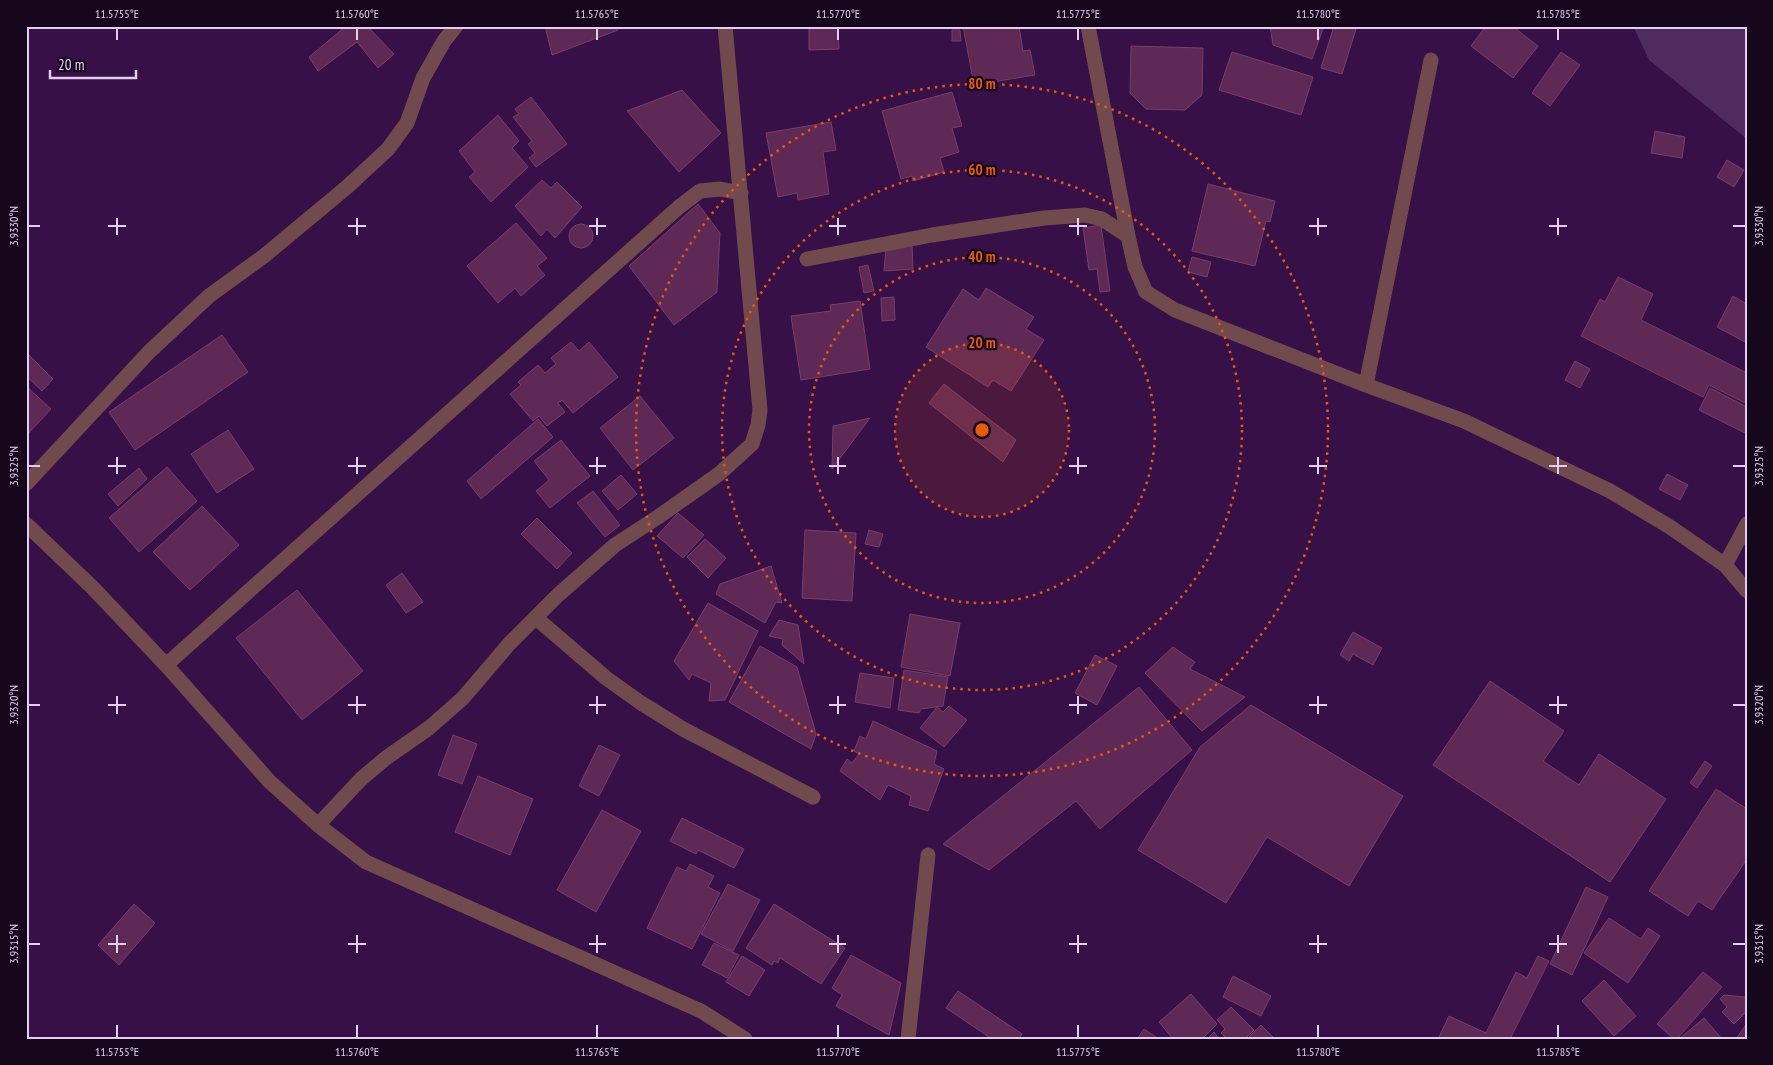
<svg xmlns="http://www.w3.org/2000/svg" width="1773" height="1065" font-family="'PT Sans Narrow',sans-serif">
<style>
.green{fill:#4f2c60}
.building{fill:#5f2956;stroke:#763e6c}
.lines{fill:none;stroke-linecap:round;stroke-linejoin:round}
.minor{stroke:#704a4d;stroke-width:15}
.ticks{fill:none;stroke:#e4ceef;stroke-width:2}
.ring{fill:none;stroke:#e8590c;stroke-width:2.5;stroke-dasharray:2.5 5}
.centre{fill:#e8590c;stroke:#16071d;stroke-width:2.5}
.ring-label{font-size:15px;text-anchor:middle;font-weight:bold;fill:#e8590c;stroke:#16071d;stroke-width:4.5;stroke-linejoin:round;paint-order:stroke}
.neatline{fill:none;stroke:#e4ceef;stroke-width:2}
.ticks-label{font-size:12px;text-anchor:middle;fill:#e4ceef}
</style>
<rect width="100%" height="100%" fill="#361046"/>
<path class="green" d="M1633 26H1747V139L1649 60Z"/>
<path class="building" d="M346 26H367L394 54 378 68 357 42 318 71 309 57Z
M545 26H617L618 30 552 55Z
M809 26H838L839 49 809 50Z
M963 26H1019L1023 51 1030 50 1035 75 974 85Z
M1270 26H1324L1312 59 1273 45Z
M1334 26H1345L1356 29 1342 74 1321 68Z
M1486 26H1512L1538 46 1513 78 1471 46Z
M952 30H960L961 41H952Z
M1131 46 1203 48 1202 95 1185 110 1146 109 1130 93Z
M1232 52 1313 77 1301 115 1219 90Z
M1561 52 1580 65 1550 106 1532 93Z
M682 90 721 133 679 172 627 111Z
M952 92 962 126 952 128 959 152 940 158 944 172 913 181 912 176 901 179 882 111Z
M531 97 567 144 536 167 529 158 535 153 528 144 532 141 513 117 519 114 515 109Z
M498 115 519 141 512 148 528 167 491 202 469 177 475 172 459 151Z
M831 122 836 150 823 152 829 194 798 200 797 193 778 197 766 133Z
M1655 131 1685 137 1682 158 1651 153Z
M1727 160 1744 170 1734 187 1717 177Z
M542 180 551 188 557 182 582 207 555 238 547 229 541 236 515 206Z
M1208 184 1275 201 1270 222 1266 221 1255 266 1192 251Z
M698 204 720 233 717 292 674 325 629 266Z
M516 223 547 258 537 266 545 275 521 296 515 288 498 303 467 266Z
M569 236a12 12 0 1 1 24 0a12 12 0 1 1-24 0Z
M1101 225 1110 291 1100 292 1097 269 1089 270 1083 228Z
M912 243 913 269 884 271 886 246Z
M1192 257 1211 262 1207 277 1188 272Z
M868 265 874 291 864 293 859 267Z
M1618 277 1653 294 1641 320 1747 373V404L1709 385 1703 397 1581 336 1600 299 1605 302Z
M986 288 1034 317 1026 329 1044 340 1011 391 993 380 988 387 926 347 963 289 979 300Z
M1733 296 1747 304V343L1717 327Z
M894 297 895 320 882 321 881 298Z
M860 301 870 369 801 380 791 316 831 311 830 305Z
M222 335 248 372 135 450 109 412Z
M571 342 579 351 589 342 618 377 573 413 562 400 558 403 565 412 547 426 539 416 533 421 510 394 521 385 518 382 538 365 545 373 556 364 551 358Z
M26 352 53 379 42 391 26 376Z
M1575 361 1590 369 1580 388 1565 380Z
M944 384 1016 440 1003 462 929 403Z
M26 386 51 409 26 436Z
M1710 388 1747 407V434L1699 410Z
M640 396 674 438 633 470 600 428Z
M870 418 832 469 833 426Z
M538 419 553 437 481 499 467 481Z
M228 430 254 469 217 493 191 454Z
M561 440 590 476 550 508 536 491 549 480 534 461Z
M167 467 197 501 139 552 109 518Z
M139 468 147 479 118 506 108 494Z
M1667 474 1688 485 1680 500 1659 489Z
M621 475 637 494 618 510 602 491Z
M593 491 620 525 605 537 577 503Z
M202 506 239 545 190 590 153 552Z
M678 513 704 535 683 558 657 536Z
M537 518 572 553 557 569 521 534Z
M805 530 856 533 852 601 802 598Z
M869 530 883 534 879 547 865 544Z
M705 539 726 558 708 578 687 557Z
M771 566 782 603 776 602 765 623 716 594 720 584Z
M402 573 423 602 406 613 386 585Z
M297 590 363 671 302 720 236 638Z
M708 603 758 631 725 700 709 701 711 683 692 674 689 680 674 661Z
M910 614 960 623 950 676 901 667Z
M779 620 798 625 804 664 782 645 783 639 769 636Z
M1353 632 1382 648 1373 665 1353 654 1349 661 1340 655Z
M760 646 797 667 816 734 811 749 729 702Z
M1173 647 1195 662 1190 669 1245 697 1202 731 1145 673Z
M1095 655 1117 666 1097 705 1075 693Z
M904 670 948 677 943 706 921 709 919 713 898 710Z
M860 673 894 678 890 708 855 702Z
M1490 681 1564 731 1543 761 1579 785 1599 754 1666 799 1610 882 1433 765Z
M1139 687 1192 750 1100 829 1076 801 989 870 943 844Z
M1251 705 1403 796 1349 886 1267 837 1226 903 1138 850 1200 747Z
M949 706 967 720 944 747 920 728 937 707 943 712Z
M873 721 937 751 934 764 944 769 928 811 909 805 911 796 888 785 880 800 840 771 847 759 852 763 859 754 854 751 860 736 866 739Z
M453 735 477 744 462 784 438 775Z
M599 745 620 755 599 796 579 786Z
M1705 761 1712 766 1697 788 1690 783Z
M478 776 533 799 510 855 455 832Z
M1716 789 1747 809V859L1712 910 1698 901 1688 916 1649 891Z
M602 810 641 831 596 912 557 890Z
M682 818 744 849 734 868 698 850 696 854 670 841Z
M690 864 714 876 708 887 720 893 692 949 647 928 677 867 686 871Z
M728 884 760 900 733 951 701 934Z
M1586 887 1608 897 1572 975 1550 964Z
M134 904 155 923 119 965 98 945Z
M774 904 845 948 821 984 780 958 778 963 774 961 772 965 746 948Z
M1609 918 1641 939 1648 928 1660 936 1628 983 1584 953Z
M714 943 739 955 727 978 702 965Z
M851 955 901 983 889 1035 836 1006 842 995 832 988Z
M742 956 765 970 749 996 726 982Z
M1538 956 1549 961 1510 1039H1438L1449 1016 1486 1033 1516 972 1527 978Z
M1703 972 1722 987 1677 1039H1674L1657 1024Z
M1233 976 1271 996 1261 1016 1223 997Z
M1604 980 1636 1016 1614 1036 1582 1001Z
M958 991 1022 1034 1019 1039H992L946 1008Z
M1191 994 1217 1024 1202 1039H1173L1159 1022Z
M1724 995 1745 997 1747 999V1011L1734 1024 1722 1012 1727 1007 1720 999Z
M1231 1007 1254 1030 1245 1039H1227L1221 1033 1225 1029 1217 1020Z
M1704 1018 1722 1039H1679Z
M1747 1023V1039H1736Z
M1261 1025 1273 1037 1271 1039H1247Z
M1144 1029 1159 1039H1137Z
M1214 1032 1219 1039H1207Z"/>
<g class="lines">
<path class="minor" d="M1088 26 1128 236 1135 267 1146 292 1175 310 1366 385 1464 421 1610 491 1670 527 1725 565 1747 591
M807 259 932 235 1044 218 1085 215 1102 219 1128 236
M1366 385 1431 60
M26 484 149 352 209 296 264 256 347 187 388 149 407 123 423 78 444 41 456 26
M26 524 92 587 166 665 270 782 318 825 366 862 701 1011 745 1039
M1725 565 1747 524
M536 618 606 678 641 703 683 729 813 797
M166 665 679 207 700 191 720 189 741 193
M318 825 361 779 386 758 429 728 463 698 509 644 558 595 615 545 658 517 719 474 752 444 758 425 760 410 725 26
M908 1039 928 855"/>
</g>
<path class="ticks" d="M117 28V40M357 28V40M597 28V40M838 28V40M1078 28V40M1318 28V40M1558 28V40M117 218V235M357 218V235M597 218V235M838 218V235M1078 218V235M1318 218V235M1558 218V235M28 226H40M108 226H126M348 226H366M589 226H606M829 226H846M1069 226H1087M1309 226H1327M1549 226H1567M1733 226H1746M117 457V474M357 457V474M597 457V474M838 457V474M1078 457V474M1318 457V474M1558 457V474M28 466H40M108 466H126M348 466H366M589 466H606M829 466H846M1069 466H1087M1309 466H1327M1549 466H1567M1733 466H1746M117 696V714M357 696V714M597 696V714M838 696V714M1078 696V714M1318 696V714M1558 696V714M28 705H40M108 705H126M348 705H366M589 705H606M829 705H846M1069 705H1087M1309 705H1327M1549 705H1567M1733 705H1746M117 935V953M357 935V953M597 935V953M838 935V953M1078 935V953M1318 935V953M1558 935V953M28 944H40M108 944H126M348 944H366M589 944H606M829 944H846M1069 944H1087M1309 944H1327M1549 944H1567M1733 944H1746M117 1025V1038M357 1025V1038M597 1025V1038M838 1025V1038M1078 1025V1038M1318 1025V1038M1558 1025V1038"/>
<circle cx="982" cy="430" r="87" fill="#e8590c" fill-opacity=".12"/>
<g class="ring">
<circle cx="982" cy="430" r="87"/>
<circle cx="982" cy="430" r="173"/>
<circle cx="982" cy="430" r="260"/>
<circle cx="982" cy="430" r="346"/>
</g>
<circle cx="982" cy="430" r="8" class="centre"/>
<g class="ring-label">
<text x="982" y="89">80 m</text>
<text x="982" y="175">60 m</text>
<text x="982" y="262">40 m</text>
<text x="982" y="348">20 m</text>
</g>
<rect width="1773" height="1065" fill="none" stroke="#16071d" stroke-width="55"/>
<path d="M50 70v8h86v-8" fill="none" stroke="#e4ceef" stroke-width="2.5"/>
<text x="58" y="70" font-size="15" fill="#e4ceef" stroke="#16071d" stroke-width="4" paint-order="stroke">20 m</text>
<rect x="28" y="28" width="1718" height="1010" class="neatline"/>
<g class="ticks-label">
<text x="117" y="18">11.5755°E</text>
<text x="357" y="18">11.5760°E</text>
<text x="597" y="18">11.5765°E</text>
<text x="838" y="18">11.5770°E</text>
<text x="1078" y="18">11.5775°E</text>
<text x="1318" y="18">11.5780°E</text>
<text x="1558" y="18">11.5785°E</text>
<text transform="translate(14 226) rotate(-90)" y="4">3.9330°N</text>
<text transform="translate(1759 226) rotate(-90)" y="4">3.9330°N</text>
<text transform="translate(14 466) rotate(-90)" y="4">3.9325°N</text>
<text transform="translate(1759 466) rotate(-90)" y="4">3.9325°N</text>
<text transform="translate(14 705) rotate(-90)" y="4">3.9320°N</text>
<text transform="translate(1759 705) rotate(-90)" y="4">3.9320°N</text>
<text transform="translate(14 944) rotate(-90)" y="4">3.9315°N</text>
<text transform="translate(1759 944) rotate(-90)" y="4">3.9315°N</text>
<text x="117" y="1056">11.5755°E</text>
<text x="357" y="1056">11.5760°E</text>
<text x="597" y="1056">11.5765°E</text>
<text x="838" y="1056">11.5770°E</text>
<text x="1078" y="1056">11.5775°E</text>
<text x="1318" y="1056">11.5780°E</text>
<text x="1558" y="1056">11.5785°E</text>
</g>
</svg>
